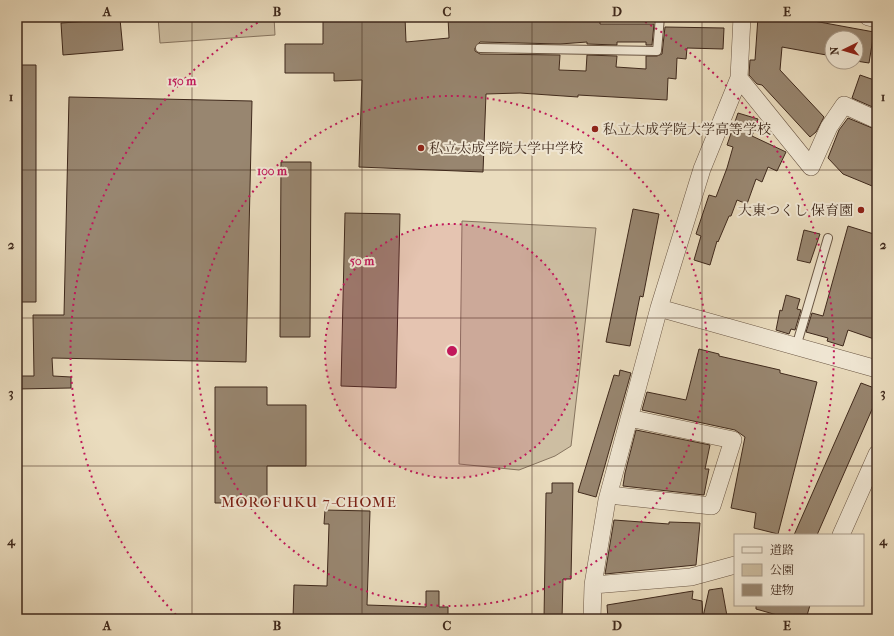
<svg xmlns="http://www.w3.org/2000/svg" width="894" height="636" font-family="'IM FELL French Canon','Noto Serif JP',serif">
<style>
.green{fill:#cdbea2;stroke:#86745f}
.building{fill:#988670;stroke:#3f291c}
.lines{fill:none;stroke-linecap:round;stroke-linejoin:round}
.lane-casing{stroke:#6a5644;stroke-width:10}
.street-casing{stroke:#6a5644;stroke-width:18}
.lane{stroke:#f1e8d5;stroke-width:8}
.street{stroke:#f1e8d5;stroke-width:17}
.grid{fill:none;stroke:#3f291c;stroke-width:1;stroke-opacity:0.55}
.ring{fill:none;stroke:#c2185b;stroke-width:2;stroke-dasharray:2 4}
.poi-dot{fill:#8f2418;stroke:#f1e8d5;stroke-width:1.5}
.labels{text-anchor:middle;stroke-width:4;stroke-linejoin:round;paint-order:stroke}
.poi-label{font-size:14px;fill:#3f291c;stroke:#f1e8d5;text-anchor:start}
.neighbourhood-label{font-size:15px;letter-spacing:1px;fill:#7a1f14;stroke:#f1e8d5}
.centre{fill:#c2185b;stroke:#f1e8d5;stroke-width:2}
.ring-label{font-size:12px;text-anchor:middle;font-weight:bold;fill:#c2185b;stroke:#f1e8d5;stroke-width:4;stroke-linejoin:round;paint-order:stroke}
.neatline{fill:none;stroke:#3f291c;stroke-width:1.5}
.grid-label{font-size:13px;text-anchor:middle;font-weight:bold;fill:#3f291c}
</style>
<rect width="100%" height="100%" fill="#eadcbe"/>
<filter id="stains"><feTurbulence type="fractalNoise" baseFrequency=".005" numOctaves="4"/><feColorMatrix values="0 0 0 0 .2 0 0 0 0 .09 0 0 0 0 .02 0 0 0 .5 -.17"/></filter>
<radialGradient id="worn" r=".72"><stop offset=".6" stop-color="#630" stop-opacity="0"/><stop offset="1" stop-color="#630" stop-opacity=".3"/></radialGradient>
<path class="green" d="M158 17H274L275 35 160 43Z
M462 221 596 228 571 446 555 456 519 470 459 464Z"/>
<path class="building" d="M323 17H405L406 42 449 38 448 17H600V24H654L652 45H646V42H617V45L587 44V42L560 44 480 42 475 48V51L480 54 560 55 559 70 586 71 587 55 617 56 616 67 646 69V56H657L662 54 665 27 724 28 723 49 687 48 686 59 677 58 676 79 668 78 667 100 578 95V97L520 93 486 94 483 172 359 167 362 80 334 81V73H285V44H323Z
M758 17H792L874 32 869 63 856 61V38H832V56L782 47 780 70 824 117 816 132 810 137 762 85 757 84 749 75 750 60H755Z
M120 19 123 50 63 55 61 23Z
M17 65H36V302H17Z
M860 75 877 81V109L852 98Z
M69 97 252 101 246 362 52 358 53 376 71 377V388L17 389V376H34L33 315H64Z
M738 113 758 119 752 136 786 152 777 171 768 167 762 182 756 179 747 204 737 200 731 216H729L718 242 717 241 710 265 694 260 701 236 696 234 709 195 716 197 727 168 733 147 727 145Z
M848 118 877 130V188L843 174 828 158 839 130Z
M281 162H311L310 337H280Z
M633 209 659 214 643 297 640 296 630 346 606 342Z
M345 213 400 214 396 388 341 386Z
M848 226 877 235V340L848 330 843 346 827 341 828 338 806 332 812 313 823 316Z
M804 230 820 234 810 263 797 260Z
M786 295 800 299 797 309 801 310 795 330 791 329 789 334 776 330 780 310 782 311Z
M699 349 719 354V356L780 370V373L817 382 778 534 754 528 756 513 731 508 745 437 735 430 642 410 647 392 686 400Z
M620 370 631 373 596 497 578 492 614 375 619 376Z
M861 383 877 389V398L817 535H794Z
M215 387H267V405H306V466H267V503H215Z
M636 430 710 445 705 469H709L704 495 623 486 625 473Z
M552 483H573L571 579H563L562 619H544L546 493H552Z
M325 510 370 511 367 605 426 607V591H439V607H448V619H293L294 585 327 586 329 524H324Z
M614 520 669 524V522L700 523 696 565 605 574Z
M722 588 727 616 710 619H608L607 605 693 591 692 599 702 601 703 617 709 590Z
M756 605H810L806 619H791L756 609Z"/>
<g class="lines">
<g class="lane-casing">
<path id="lane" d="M480 48 657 51 660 17
M796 347 828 238"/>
</g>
<g class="street-casing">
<path id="street" d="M868 17 877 19
M739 78 811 167 829 127 844 105 877 120
M659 308 877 369
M609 495 712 506 733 440 629 418
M841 535 877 454
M593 585 607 500 659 308 702 169 739 78 742 17
M592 619 593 585 691 577 735 565"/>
</g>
<use href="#lane" class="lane"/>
<use href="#street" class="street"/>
</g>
<path class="grid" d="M192 17V619M362 17V619M532 17V619M702 17V619M17 170H877M17 318H877M17 466H877"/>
<circle cx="452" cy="351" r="127" fill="#c2185b" fill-opacity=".12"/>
<g class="ring">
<circle cx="452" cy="351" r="127"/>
<circle cx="452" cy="351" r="255"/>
<path d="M180 619A382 382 0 0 1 264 19M640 19A382 382 0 0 1 788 533"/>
</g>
<g class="poi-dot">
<circle cx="595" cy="129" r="4"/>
<circle cx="421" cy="148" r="4"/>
<circle cx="861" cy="210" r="4"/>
</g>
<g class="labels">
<g class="poi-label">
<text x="603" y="134">私立太成学院大学高等学校</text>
<text x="429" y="153">私立太成学院大学中学校</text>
<text x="853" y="215" text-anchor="end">大東つくし 保育園</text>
</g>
<g class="neighbourhood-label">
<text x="309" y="507">MOROFUKU 7-CHOME</text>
</g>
</g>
<circle cx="452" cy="351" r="6" class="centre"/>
<g class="ring-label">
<text x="182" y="85">150 m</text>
<text x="272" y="175">100 m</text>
<text x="362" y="265">50 m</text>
</g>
<rect width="894" height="636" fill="none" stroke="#eadcbe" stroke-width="44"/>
<rect x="734" y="534" width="130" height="72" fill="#f1e8d5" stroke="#aa9c8b"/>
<rect x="742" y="547" width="20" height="6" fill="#f1e8d5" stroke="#aa9c8b"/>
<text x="770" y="554" font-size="12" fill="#3f291c">道路</text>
<rect x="742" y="564" width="20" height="12" fill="#cdbea2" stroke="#aa9c8b"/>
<text x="770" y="574" font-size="12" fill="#3f291c">公園</text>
<rect x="742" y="584" width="20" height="12" fill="#988670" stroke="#aa9c8b"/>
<text x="770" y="594" font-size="12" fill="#3f291c">建物</text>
<g transform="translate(844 50) rotate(265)"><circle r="19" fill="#f1e8d5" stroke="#aa9c8b"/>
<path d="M0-3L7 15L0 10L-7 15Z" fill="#8f2418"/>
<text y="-6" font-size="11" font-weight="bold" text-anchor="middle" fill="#3f291c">N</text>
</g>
<rect x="22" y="22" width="850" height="592" class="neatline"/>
<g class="grid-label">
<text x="107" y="16">A</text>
<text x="277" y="16">B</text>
<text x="447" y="16">C</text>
<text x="617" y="16">D</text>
<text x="787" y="16">E</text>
<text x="11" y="101">1</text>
<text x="883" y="101">1</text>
<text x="11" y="249">2</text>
<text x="883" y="249">2</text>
<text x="11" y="397">3</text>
<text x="883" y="397">3</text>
<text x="11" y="545">4</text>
<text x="883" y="545">4</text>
<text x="107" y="630">A</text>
<text x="277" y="630">B</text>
<text x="447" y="630">C</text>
<text x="617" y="630">D</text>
<text x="787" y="630">E</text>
</g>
<rect width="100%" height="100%" filter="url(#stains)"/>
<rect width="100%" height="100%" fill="url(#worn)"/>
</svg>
